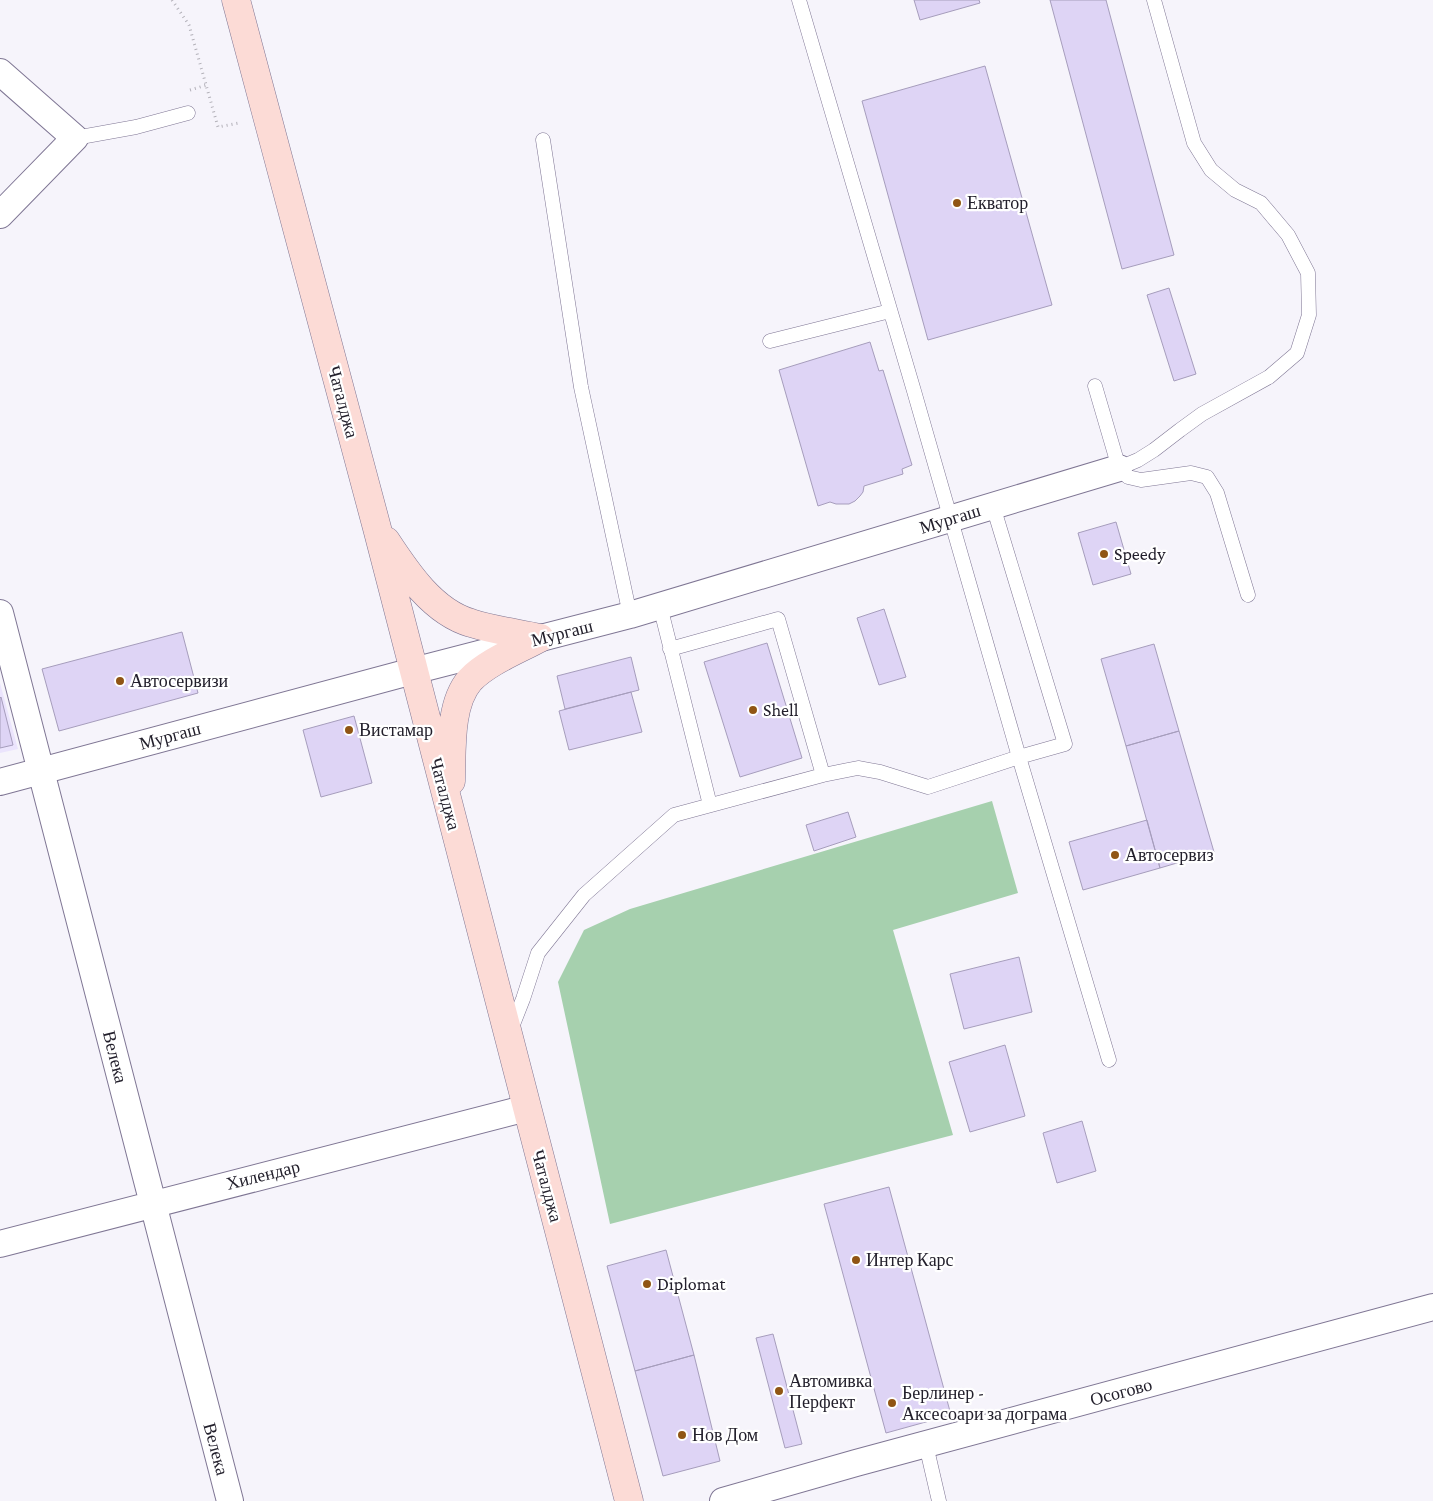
<svg xmlns="http://www.w3.org/2000/svg" width="1433" height="1501" font-family="'Crimson Pro',serif">
<style>
.built{fill:#ebe4fd}
.green{fill:#a6d0ae}
.building{fill:#ded4f5;stroke:#a69dbc}
.lines{fill:none;stroke-linecap:round;stroke-linejoin:round}
.service-casing{stroke:#7f7694;stroke-width:15}
.minor-casing{stroke:#7f7694;stroke-width:28}
.secondary-casing{stroke:#7f7694;stroke-width:29}
.path{stroke:#b3b1b9;stroke-width:3;stroke-dasharray:1 4;stroke-linecap:butt}
.service{stroke:#fff;stroke-width:14}
.minor{stroke:#fff;stroke-width:26}
.secondary{stroke:#fcdbd6;stroke-width:28}
.poi-dot{fill:#905514;stroke:#fff;stroke-width:2}
.labels{text-anchor:middle;stroke-width:4.5;stroke-linejoin:round;paint-order:stroke}
.poi-label{font-size:18px;fill:#23202c;stroke:#fff;text-anchor:start}
.street-label{font-size:18px;fill:#23202c;stroke:#fff}
</style>
<rect width="100%" height="100%" fill="#f6f4fb"/>
<path class="built" d="M0 683 18 749 0 753Z"/>
<path class="green" d="M992 801 1018 893 893 930 953 1135 610 1224 558 982 584 930 630 909Z"/>
<path class="building" d="M914 0H979L980 3 920 20Z
M1050 0H1106L1174 255 1122 269Z
M985 66 1052 305 928 340 862 101Z
M1169 288 1196 374 1174 381 1147 295Z
M870 342 879 371 883 370 912 465 902 469 903 474 864 486 863 492 860 496 855 501 849 504H836L830 502 818 506 779 370Z
M1116 522 1131 574 1093 585 1078 533Z
M884 609 906 677 879 685 857 618Z
M182 632 198 693 59 731 42 669Z
M767 643 802 758 740 777 704 662Z
M1154 644 1179 731 1126 746 1101 659Z
M631 657 639 690 565 709 557 676Z
M631 692 642 732 569 750 559 711Z
M1 697 13 745 0 748V698Z
M354 716 372 783 321 797 303 730Z
M1179 731 1214 852 1160 868 1126 746Z
M848 812 856 837 814 851 806 825Z
M1147 820 1160 868 1083 890 1069 842Z
M1019 957 1032 1012 964 1029 950 974Z
M1005 1045 1025 1116 970 1132 949 1062Z
M1082 1121 1096 1171 1057 1183 1043 1133Z
M889 1187 951 1415 886 1433 824 1204Z
M666 1250 694 1355 635 1371 607 1266Z
M773 1334 802 1444 785 1448 756 1338Z
M694 1355 720 1461 663 1476 635 1371Z"/>
<g class="lines">
<g class="service-casing">
<path id="service" d="M75 138 136 127 188 113
M543 140 581 387 630 615
M770 341 890 311
M1095 386 1119 468 1128 477 1141 480 1191 473 1207 477 1217 493 1248 595
M1119 468 1138 460 1154 450 1180 430 1202 414 1269 377 1297 353 1309 315 1308 273 1288 235 1261 203 1235 190 1211 170 1194 143 1154 0
M993 506 1065 744 1019 757 1109 1060
M660 606 710 805
M670 649 778 619 823 775
M510 1032 523 999 538 953 584 895 674 815 823 775 858 768 880 772 928 787 1019 757 914 391 799 0
M926 1445 939 1501"/>
</g>
<g class="minor-casing">
<path id="minor" d="M0 72 75 138 0 215
M0 613 230 1501
M0 782 413 671 630 615 1119 468
M0 1244 527 1108
M723 1501 856 1463 1433 1307"/>
</g>
<g class="secondary-casing">
<path id="secondary" d="M236 0 377 528 629 1501
M386 541C407 573 433 612 471 623 493 630 517 633 540 638
M451 781C452 750 449 704 470 680 487 662 518 650 540 638"/>
</g>
<path class="path" d="M172 0 189 25 218 127 239 123
M190 90 207 85"/>
<use href="#service" class="service"/>
<use href="#minor" class="minor"/>
<use href="#secondary" class="secondary"/>
</g>
<g class="poi-dot">
<circle cx="957" cy="203" r="5"/>
<circle cx="1104" cy="554" r="5"/>
<circle cx="120" cy="681" r="5"/>
<circle cx="753" cy="710" r="5"/>
<circle cx="349" cy="730" r="5"/>
<circle cx="1115" cy="855" r="5"/>
<circle cx="856" cy="1260" r="5"/>
<circle cx="647" cy="1284" r="5"/>
<circle cx="779" cy="1391" r="5"/>
<circle cx="892" cy="1403" r="5"/>
<circle cx="682" cy="1435" r="5"/>
</g>
<g class="labels">
<g class="poi-label">
<text x="967" y="209">Екватор</text>
<text x="1114" y="560">Speedy</text>
<text x="130" y="687">Автосервизи</text>
<text x="763" y="716">Shell</text>
<text x="359" y="736">Вистамар</text>
<text x="1125" y="861">Автосервиз</text>
<text x="866" y="1266">Интер Карс</text>
<text x="657" y="1290">Diplomat</text>
<text x="789" y="1387">Автомивка<tspan x="789" dy="21">Перфект</tspan></text>
<text x="902" y="1399">Берлинер -<tspan x="902" dy="21">Аксесоари за дограма</tspan></text>
<text x="692" y="1441">Нов Дом</text>
</g>
<g class="street-label">
<text transform="translate(343 402) rotate(75)" y="6">Чаталджа</text>
<text transform="translate(950 519) rotate(-17)" y="6">Мургаш</text>
<text transform="translate(562 633) rotate(-14)" y="6">Мургаш</text>
<text transform="translate(170 736) rotate(-15)" y="6">Мургаш</text>
<text transform="translate(445 794) rotate(75)" y="6">Чаталджа</text>
<text transform="translate(115 1057) rotate(76)" y="6">Велека</text>
<text transform="translate(263 1175) rotate(-14)" y="6">Хилендар</text>
<text transform="translate(547 1186) rotate(75)" y="6">Чаталджа</text>
<text transform="translate(1121 1392) rotate(-15)" y="6">Осогово</text>
<text transform="translate(216 1449) rotate(75)" y="6">Велека</text>
</g>
</g>
</svg>
